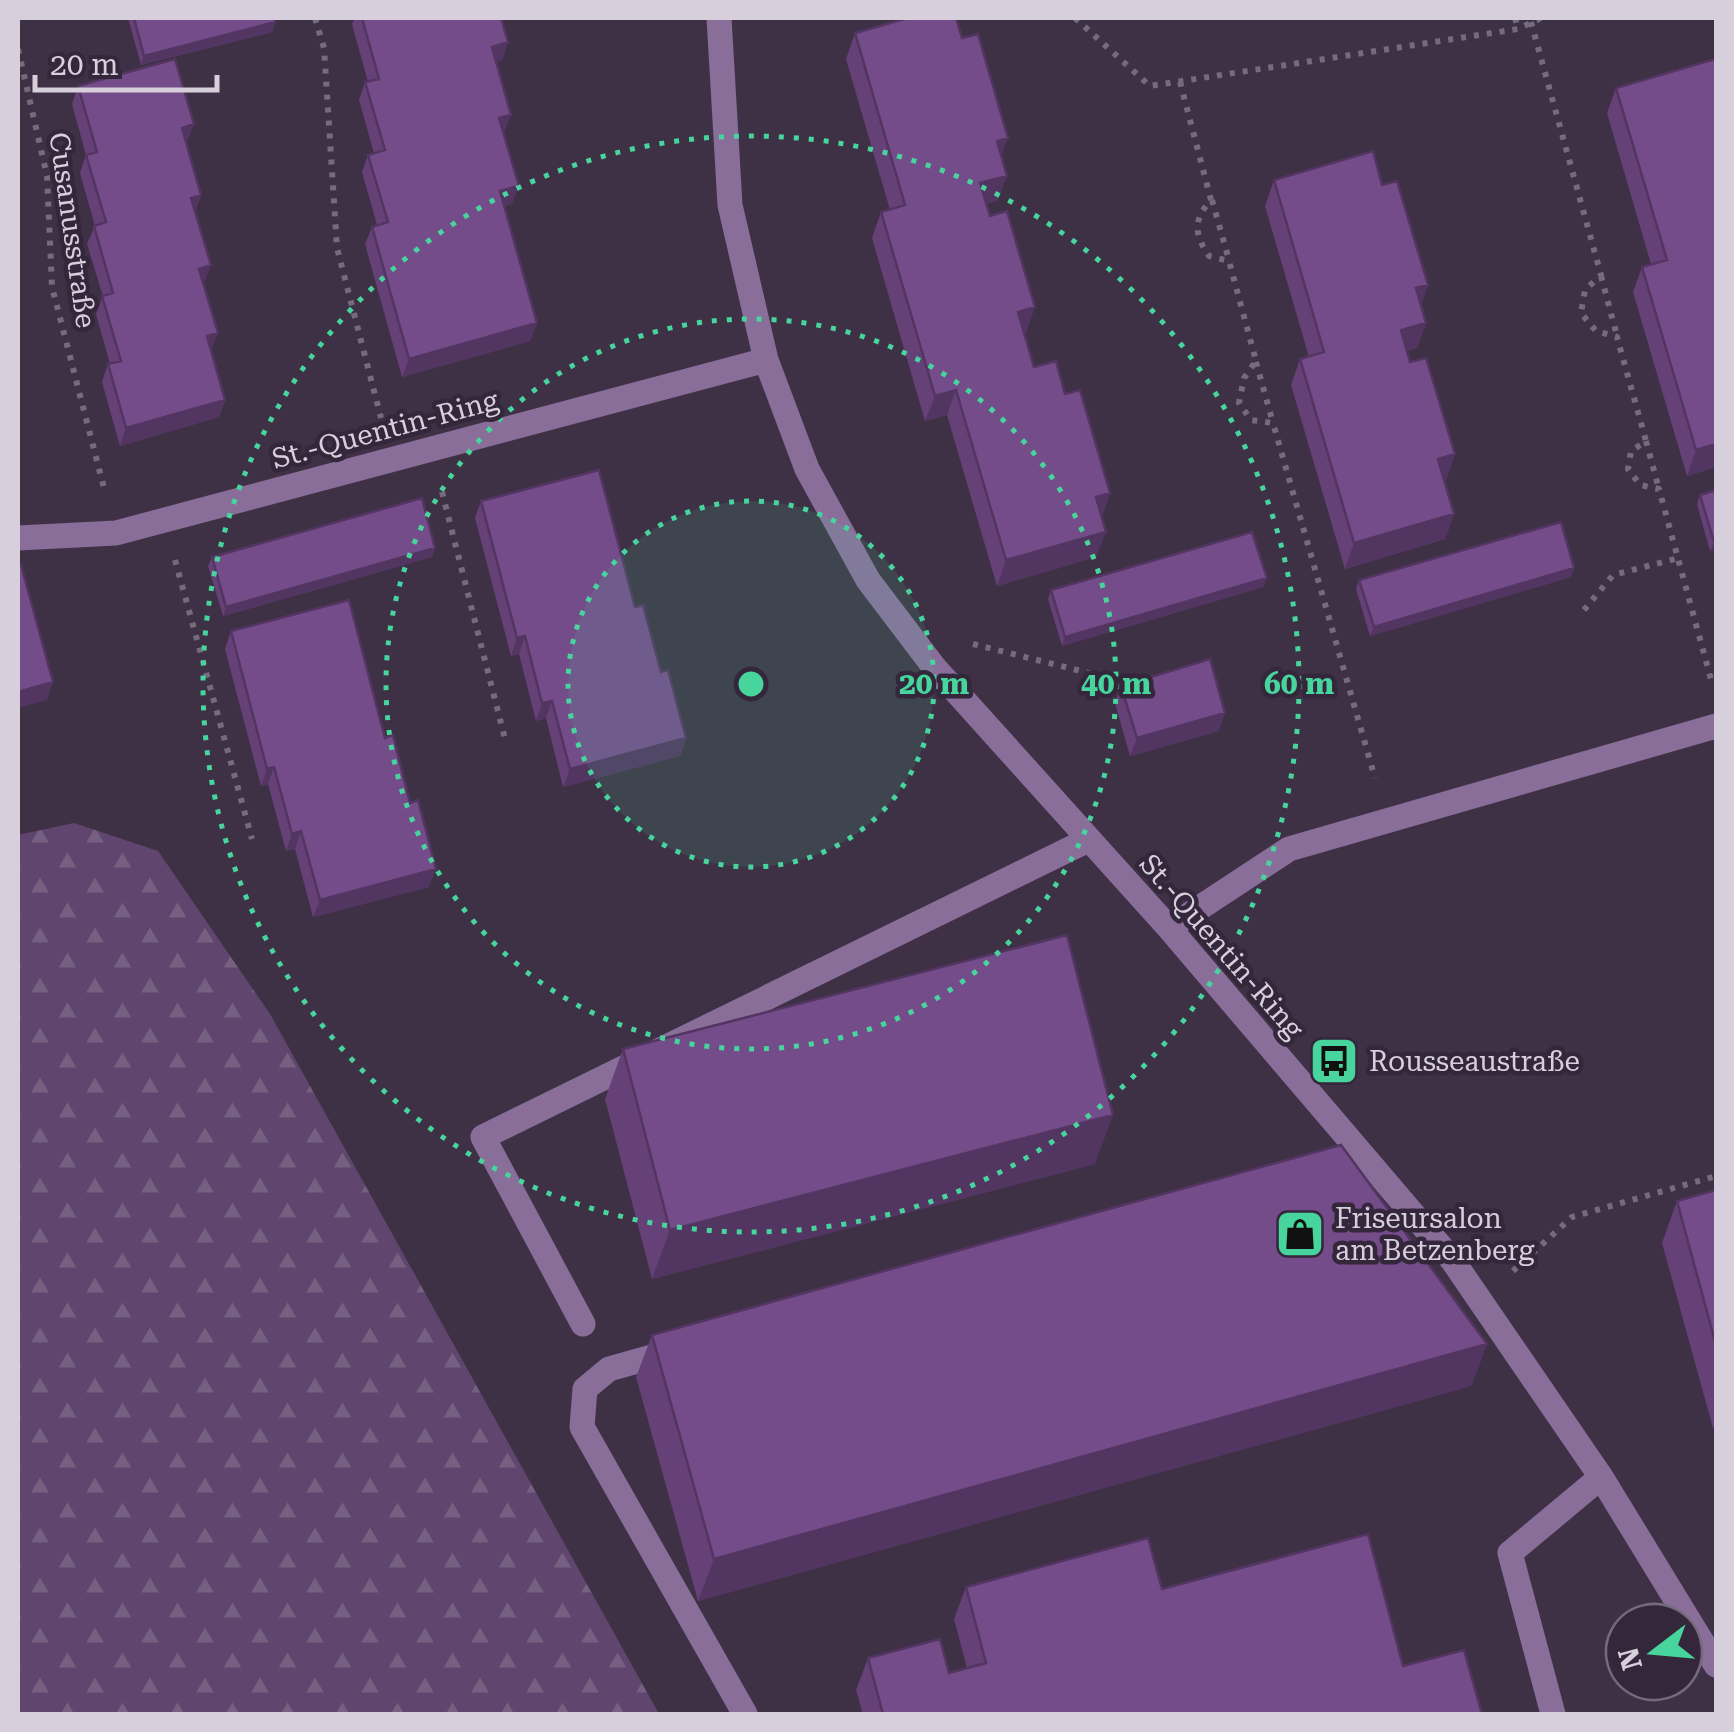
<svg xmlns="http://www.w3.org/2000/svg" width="1734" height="1732" font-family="'Roboto Serif',serif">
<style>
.forest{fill:url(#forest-firs)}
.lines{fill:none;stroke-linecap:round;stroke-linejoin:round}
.path{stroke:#766b7c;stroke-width:6;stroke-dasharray:5 8;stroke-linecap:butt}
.minor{stroke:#8a6e9a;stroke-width:25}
.wall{fill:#654177}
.shaded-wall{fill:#523561}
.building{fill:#754c8a;stroke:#523561;stroke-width:2.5}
.ring{fill:none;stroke:#47d49d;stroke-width:5;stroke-dasharray:5 10}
.labels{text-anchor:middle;stroke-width:9;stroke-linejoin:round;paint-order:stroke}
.street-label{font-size:28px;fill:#d7cfdc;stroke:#34273b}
.poi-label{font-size:28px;fill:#d7cfdc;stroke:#34273b;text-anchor:start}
.centre{fill:#47d49d;stroke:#34273b;stroke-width:5}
.ring-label{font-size:30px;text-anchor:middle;font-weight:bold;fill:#47d49d;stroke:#34273b;stroke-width:9;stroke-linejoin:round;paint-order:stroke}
</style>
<defs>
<pattern id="forest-firs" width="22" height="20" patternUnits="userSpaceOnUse" patternTransform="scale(2.5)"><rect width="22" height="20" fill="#60466e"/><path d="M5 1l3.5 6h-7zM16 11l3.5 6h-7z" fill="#766082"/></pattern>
</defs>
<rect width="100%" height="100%" fill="#3e3145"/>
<path class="forest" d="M74 823 158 851 270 1014 659 1714H18V835Z"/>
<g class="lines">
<path class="path" d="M315 18 324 48 337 248 381 418
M1075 18 1150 86 1518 29 1541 18
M1515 18 1518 29
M1531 22 1601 275 1585 290 1581 313 1596 331 1617 337 1646 441 1631 451 1628 469 1640 485 1659 489 1712 683
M18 49 47 176 52 287 104 488
M1180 82 1211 200C1193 220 1194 234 1209 256L1229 261 1256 361 1244 378 1239 403 1251 420 1273 423 1375 778
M1212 200 1229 260
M1601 276 1617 336
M1256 362 1273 423
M1646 441 1659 489
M442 492 505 739
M175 560 252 839
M1584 610 1613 575 1679 558
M973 644 1093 674
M1513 1271 1572 1217 1716 1176"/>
<path class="minor" d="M719 18 730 205 766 360 807 469 868 580 934 667 1169 928 1453 1261 1601 1477 1716 1665
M18 538 116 533 766 360
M1169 928 1289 849 1716 726
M583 1324 483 1137 1088 840
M673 1351 609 1369 585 1389 582 1427 745 1714
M1553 1714 1510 1553 1601 1477"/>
</g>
<path class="wall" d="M128 18H274L275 22 272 32 141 65Z
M355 18H501L508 42 502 60 496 62 511 115 503 133 512 204 504 206 537 323 530 341 402 377 365 244 372 227 377 225 362 172 368 155 374 153 359 100 365 82H368L352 24Z
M855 33 1001 156 1007 176 997 201 986 204 1026 333H1024L1034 367 1065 394 1110 493 1102 517 1096 557 997 586 947 415 925 421 872 238 881 212 890 210 846 59Z
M1716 65V467L1687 476 1633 292 1642 267 1651 264 1607 113 1616 88Z
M78 86 194 124 186 142 201 195 195 211 211 265 203 283 211 351 225 400 219 417 120 446 102 382 108 364H110L96 314 103 296 87 244 95 226 80 173 86 155 72 104Z
M1274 180 1382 185 1428 285 1421 304 1426 323 1417 348 1407 351 1410 362 1455 454 1446 480H1444L1454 514 1445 539 1345 569 1291 385 1300 359 1309 357 1265 206Z
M1700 495 1716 549 1710 551 1697 504Z
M481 501 635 607 686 738 680 756 563 787 546 718 536 721 519 654 511 656 475 518Z
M435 548 432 557 223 616 208 566 212 557Z
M1571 577 1370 636 1356 589 1359 580Z
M1267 578 1263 587 1062 646 1048 599 1051 590Z
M231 631 385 738 429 887 313 917 295 849 286 851 268 784 261 786 225 649Z
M1121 686 1219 731 1130 756 1115 703Z
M623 1049 1095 1164 652 1279 605 1099Z
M1716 1190V1427L1713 1428 1662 1243 1677 1201Z
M652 1335 1487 1344 1471 1386 698 1601 636 1377Z
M966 1587 1162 1589 1403 1666 1482 1714H863L856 1690 868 1658 949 1673 967 1668 954 1619Z"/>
<path class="shaded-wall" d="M275 22 272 32 141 65 144 56Z
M508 42 502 60 485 65 492 47Z
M511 115 504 132 493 136 499 118Z
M194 124 187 142 175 145 182 128Z
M1008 138 998 164 997 141Z
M1007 176 997 201 971 209 980 183Z
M519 186 512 204 494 208 500 191Z
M201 195 195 213 191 198Z
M211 265 204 283 193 286 199 269Z
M1428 285 1419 310 1416 288Z
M1035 307 1026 333 1009 338 1018 312Z
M537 323 530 341 402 377 409 359Z
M1426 323 1417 348 1391 355 1401 330Z
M218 333 211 351 207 336Z
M956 390 947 415 925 421 935 396Z
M225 400 219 417 120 446 126 428Z
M1716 444V467L1687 476 1696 450Z
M1455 454 1446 480 1428 485 1438 459Z
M1110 493 1101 519 1096 497Z
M1454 514 1445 539 1345 569 1354 543Z
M1106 532 1096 557 997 586 1006 560Z
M1716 541V549L1710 551 1714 542Z
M435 548 432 557 223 616 226 607Z
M1574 568 1571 577 1370 636 1374 627Z
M1267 578 1263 587 1062 646 1065 637Z
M525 636 519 654 511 656 517 638Z
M53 682 47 700 18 708V692Z
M552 701 546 718 536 721 542 703Z
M1225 713 1219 731 1130 756 1137 738Z
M686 738 680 756 563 787 570 769Z
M274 767 268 784 261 786 267 769Z
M301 831 295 849 286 851 292 834Z
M436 869 429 887 313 917 320 900Z
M1113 1115 1095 1164 652 1279 670 1230Z
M1487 1344 1471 1386 698 1601 714 1559Z"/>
<path class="building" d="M134 18H274L275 22 144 56Z
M362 18H501L508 42 492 47 511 115 499 118 519 186 500 191 537 323 409 359 372 227 388 222 368 155 385 150 365 82 379 79Z
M908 18H956L962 38 978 34 1008 138 997 141 1007 176 980 183 990 216 1007 211 1035 307 1018 312 1034 367 1056 361 1065 394 1080 390 1110 493 1096 497 1106 532 1006 560 956 390 935 396 881 212 905 205 855 33Z
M175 59 194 124 182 128 201 195 191 198 211 265 199 269 218 333 207 336 225 400 126 428 108 364 121 361 102 296 113 293 94 226 106 222 86 155 97 152 78 86Z
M1715 59 1716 65V444L1696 450 1642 267 1667 260 1616 88Z
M1373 151 1382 185 1397 181 1428 285 1416 288 1426 323 1401 330 1410 362 1426 358 1455 454 1438 459 1454 514 1354 543 1300 359 1324 352 1274 180Z
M599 470 635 607 643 605 661 672 668 670 686 738 570 769 552 701 542 703 525 636 517 638 481 501Z
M1716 490V541L1714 542 1700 495Z
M422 498 435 548 226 607 212 557Z
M1561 522 1574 568 1374 627 1359 580Z
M1252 532 1267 578 1065 637 1051 590Z
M21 565 53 682 18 692V566Z
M349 600 385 738 393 735 410 803 418 800 436 869 320 900 301 831 292 834 274 767 267 769 231 631Z
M1210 659 1225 713 1137 738 1121 686Z
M1067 935 1113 1115 670 1230 623 1049Z
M1341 1145 1487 1344 714 1559 652 1335Z
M1716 1190V1345L1677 1201Z
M1368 1534 1403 1666 1464 1650 1482 1714H883L868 1658 940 1639 949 1673 986 1663 966 1587 1148 1538 1162 1589Z"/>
<circle cx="751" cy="684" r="183" fill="#47d49d" fill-opacity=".12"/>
<g class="ring">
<circle cx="751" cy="684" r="183"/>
<circle cx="751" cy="684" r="365"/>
<circle cx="751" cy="684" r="548"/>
</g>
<defs>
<g id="bus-square" transform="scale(2.5)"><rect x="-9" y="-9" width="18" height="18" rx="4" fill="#47d49d" stroke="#34273b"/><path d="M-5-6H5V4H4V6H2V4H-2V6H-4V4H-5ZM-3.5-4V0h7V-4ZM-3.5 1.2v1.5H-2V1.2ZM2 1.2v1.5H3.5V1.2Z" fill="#111"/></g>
<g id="shop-square" transform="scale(2.5)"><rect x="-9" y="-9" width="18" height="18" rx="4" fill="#47d49d" stroke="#34273b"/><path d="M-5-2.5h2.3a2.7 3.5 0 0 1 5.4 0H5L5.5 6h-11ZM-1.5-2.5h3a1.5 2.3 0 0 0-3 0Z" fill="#111"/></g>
</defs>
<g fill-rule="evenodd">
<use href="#bus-square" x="1334" y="1061"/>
<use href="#shop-square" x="1300" y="1234"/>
</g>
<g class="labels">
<g class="street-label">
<text transform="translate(73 230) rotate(82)" y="10">Cusanusstraße</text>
<text transform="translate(385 429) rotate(-15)" y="10">St.-Quentin-Ring</text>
<text transform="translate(1222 946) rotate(49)" y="10">St.-Quentin-Ring</text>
</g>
<g class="poi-label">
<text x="1369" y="1071">Rousseaustraße</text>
<text x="1335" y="1228">Friseursalon<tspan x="1335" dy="32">am Betzenberg</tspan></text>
</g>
</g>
<circle cx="751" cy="684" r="15" class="centre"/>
<g class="ring-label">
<text x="934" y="694">20 m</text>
<text x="1116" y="694">40 m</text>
<text x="1299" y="694">60 m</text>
</g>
<rect width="1734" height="1732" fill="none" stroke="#d7cfdc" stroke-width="40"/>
<g transform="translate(1654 1652) rotate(254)"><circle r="48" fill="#34273b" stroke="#756a7b" stroke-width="2.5"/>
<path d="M0-8L18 38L0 25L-18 38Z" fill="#47d49d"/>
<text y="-15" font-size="28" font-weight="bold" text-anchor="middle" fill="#d7cfdc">N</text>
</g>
<path d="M35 75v15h182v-15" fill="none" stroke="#d7cfdc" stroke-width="5"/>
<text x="50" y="75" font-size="30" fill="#d7cfdc" stroke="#34273b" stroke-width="8" paint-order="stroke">20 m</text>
</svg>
